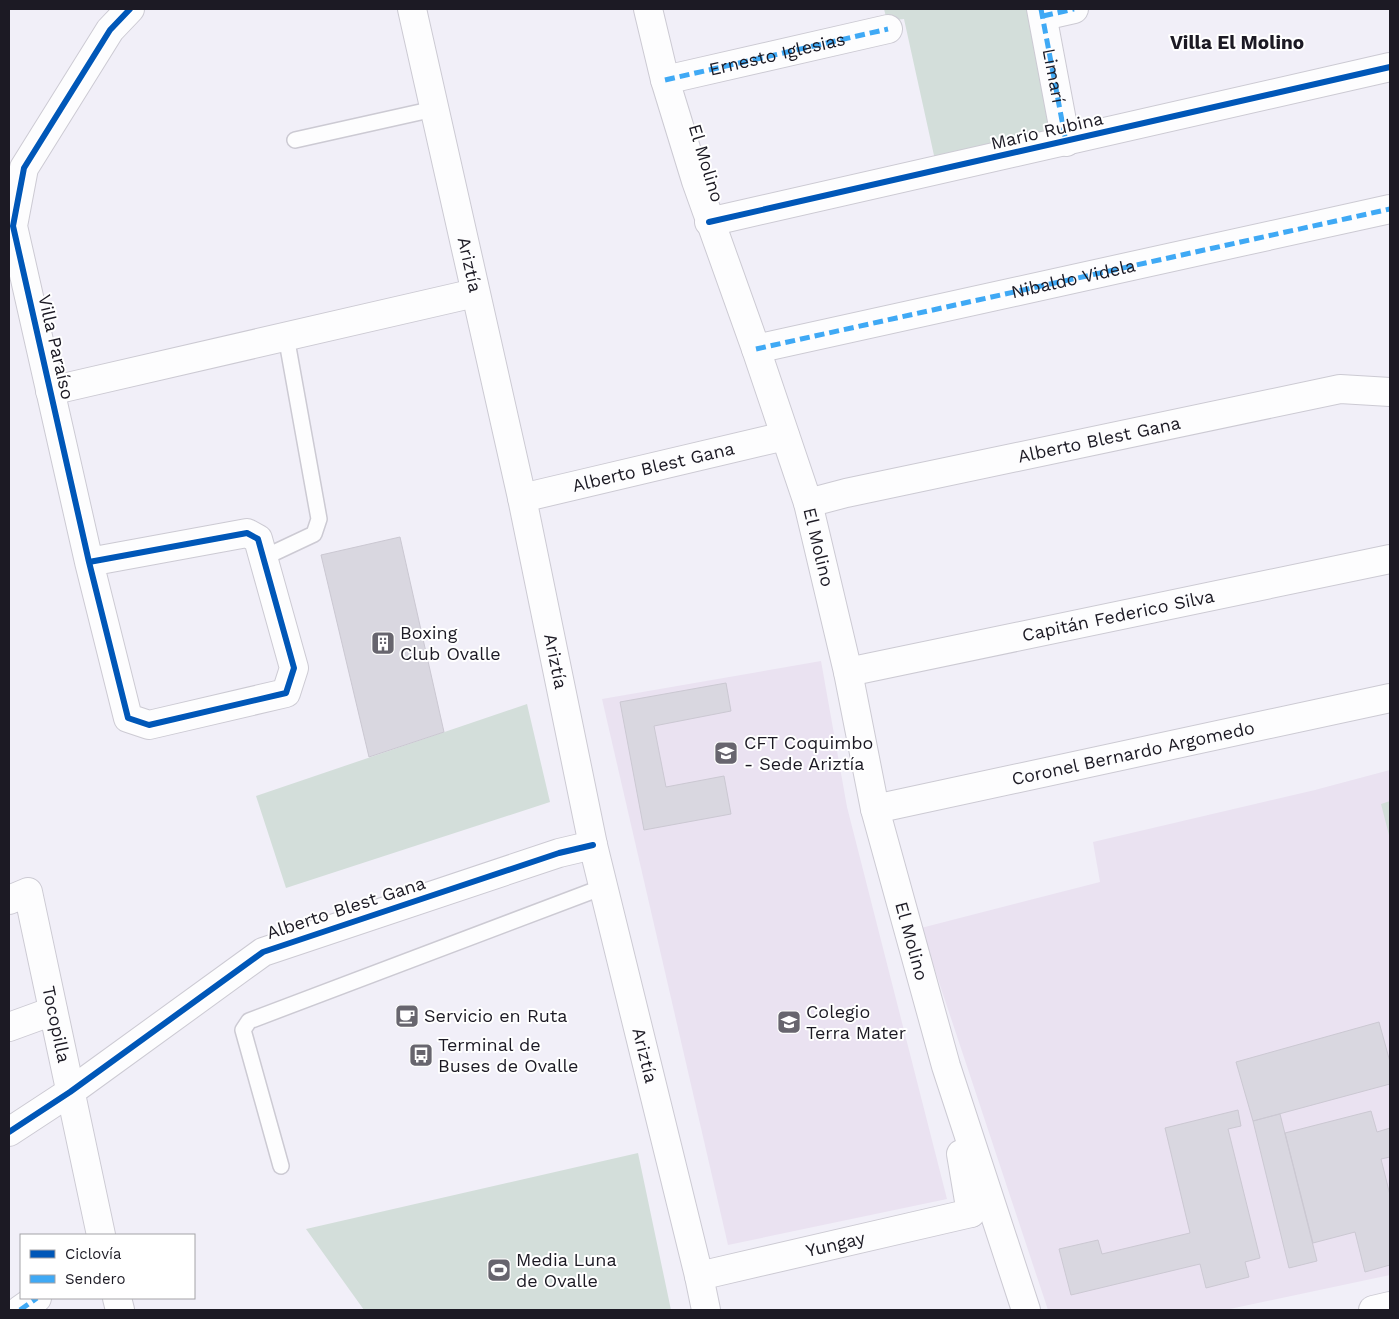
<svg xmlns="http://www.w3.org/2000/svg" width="1399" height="1319" font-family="'Work Sans',sans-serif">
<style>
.education{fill:#eae2f1}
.green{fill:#d3deda}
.building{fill:#d9d7e0;stroke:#cbc8d2}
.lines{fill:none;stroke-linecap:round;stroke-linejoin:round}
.service-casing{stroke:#cccad3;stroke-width:18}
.minor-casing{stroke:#cccad3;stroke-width:30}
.tertiary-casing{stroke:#cccad3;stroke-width:30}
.secondary-casing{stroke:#cccad3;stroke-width:30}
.service{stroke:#fdfdfe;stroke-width:15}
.minor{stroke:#fdfdfe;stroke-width:28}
.tertiary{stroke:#fdfdfe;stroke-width:28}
.secondary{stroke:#fdfdfe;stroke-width:28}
.quiet{stroke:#3fa9f5;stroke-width:5;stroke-dasharray:10 5;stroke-linecap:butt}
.cycleway-casing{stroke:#fff;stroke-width:9}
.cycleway{stroke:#0057b8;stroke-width:6}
.labels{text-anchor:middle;stroke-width:4;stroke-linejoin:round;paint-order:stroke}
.street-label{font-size:18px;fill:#1c1a24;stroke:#fff}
.poi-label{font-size:18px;fill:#1c1a24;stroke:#fff;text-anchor:start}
.neighbourhood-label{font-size:19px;font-weight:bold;fill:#1c1a24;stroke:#fff}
</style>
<rect width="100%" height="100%" fill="#f1eff8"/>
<path class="education" d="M821 661 847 807 947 1199 728 1245 602 699Z
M1390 770V1275L1225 1310H1048L921 928 1100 882 1093 842 1315 790Z"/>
<path class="green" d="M884 9H1032L1056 132 935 160 904 19 887 21Z
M527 704 550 802 286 888 256 796Z
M1390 801V839L1381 804Z
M638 1153 671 1310H364L306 1229Z"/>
<path class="building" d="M400 537 444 732 369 757 321 555Z
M726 683 731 711 654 726 666 787 724 776 731 814 644 830 620 702Z
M1379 1022 1390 1062V1084L1253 1121 1236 1062Z
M1238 1110 1241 1126 1228 1129 1260 1258 1245 1262 1249 1277 1206 1288 1200 1264 1071 1295 1059 1249 1098 1240 1102 1254 1190 1233 1165 1128Z
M1371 1111 1377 1132 1390 1128V1157L1381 1159 1390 1195V1265L1365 1272 1355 1232 1313 1243 1285 1133Z
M1280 1114 1317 1261 1289 1268 1253 1121Z"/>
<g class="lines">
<g class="service-casing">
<path id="service" d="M295 140 434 109
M263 558 314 534 319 519 286 336
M281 1166 243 1030 249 1021 603 887"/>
</g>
<g class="minor-casing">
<g id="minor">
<path d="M1041 9 1066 142"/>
<path d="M1043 16 1074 9"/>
<path d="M665 80 888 29"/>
<path d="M709 222 1390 67"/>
<path d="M756 349 1390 209"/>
<path d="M50 391 475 293"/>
<path d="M89 562 247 533 258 539 294 668 286 693 149 725 128 718 89 562 13 226 24 168 110 30 130 9"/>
<path id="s1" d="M848 672 1390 559"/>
<path id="s2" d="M875 809 1390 698"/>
<path id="s3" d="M9 900 28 892 101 1235"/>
<path d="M9 1027 53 1011"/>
<path d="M117 1298 120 1310"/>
<path d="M20 1310 37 1298"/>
</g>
</g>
<g class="tertiary-casing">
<g id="tertiary">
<path id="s4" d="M522 498 785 436"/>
<path id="s5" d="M808 503 846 493 1340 389 1390 392"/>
<path d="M9 1132 70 1092 263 952 559 853 593 845"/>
<path id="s6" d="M699 1276 971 1213"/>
<path d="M1373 1310 1390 1306"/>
</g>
</g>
<g class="secondary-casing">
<g id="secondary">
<path id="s7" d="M412 9 522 498 593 845 699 1276 706 1310"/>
<path id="s8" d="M648 9 665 80 696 181 756 349 808 503 848 672 875 809 946 1066 1026 1310"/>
<path d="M961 1154 971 1213"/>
</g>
</g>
<use href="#service" class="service"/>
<use href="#minor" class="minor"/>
<use href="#tertiary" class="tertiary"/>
<use href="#secondary" class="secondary"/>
<g class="quiet">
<path id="s9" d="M1041 9 1066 142"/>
<path d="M1043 16 1074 9"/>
<path id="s10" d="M665 80 888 29"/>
<path id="s11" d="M756 349 1390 209"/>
<path d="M20 1310 37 1298"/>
</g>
<g class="cycleway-casing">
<path id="cycleway" d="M709 222 1390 67
M89 562 247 533 258 539 294 668 286 693 149 725 128 718 89 562 13 226 24 168 110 30 130 9
M9 1132 70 1092 263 952 559 853 593 845"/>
</g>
<use href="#cycleway" class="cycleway"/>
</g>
<defs>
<g id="building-square" transform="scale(1.25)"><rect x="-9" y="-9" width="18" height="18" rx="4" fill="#67656e" stroke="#fff"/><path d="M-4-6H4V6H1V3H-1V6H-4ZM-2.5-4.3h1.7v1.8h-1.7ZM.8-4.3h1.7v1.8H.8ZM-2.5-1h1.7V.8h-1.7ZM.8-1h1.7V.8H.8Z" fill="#fff"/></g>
<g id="university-square" transform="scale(1.25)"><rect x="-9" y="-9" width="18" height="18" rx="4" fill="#67656e" stroke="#fff"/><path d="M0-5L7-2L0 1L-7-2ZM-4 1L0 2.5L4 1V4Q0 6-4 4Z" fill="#fff"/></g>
<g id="cafe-square" transform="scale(1.25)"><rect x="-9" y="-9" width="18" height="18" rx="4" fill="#67656e" stroke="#fff"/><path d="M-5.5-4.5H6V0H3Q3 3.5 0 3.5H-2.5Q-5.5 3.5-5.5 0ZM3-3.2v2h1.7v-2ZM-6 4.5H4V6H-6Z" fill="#fff"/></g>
<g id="school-square" transform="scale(1.25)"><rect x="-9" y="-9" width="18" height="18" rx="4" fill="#67656e" stroke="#fff"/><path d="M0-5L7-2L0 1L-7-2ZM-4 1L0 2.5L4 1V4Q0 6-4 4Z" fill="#fff"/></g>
<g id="bus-square" transform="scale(1.25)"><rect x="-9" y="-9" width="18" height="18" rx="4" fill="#67656e" stroke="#fff"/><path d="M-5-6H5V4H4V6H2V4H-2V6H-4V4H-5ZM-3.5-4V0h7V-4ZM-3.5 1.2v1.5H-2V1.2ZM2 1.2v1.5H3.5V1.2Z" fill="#fff"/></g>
<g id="stadium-square" transform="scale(1.25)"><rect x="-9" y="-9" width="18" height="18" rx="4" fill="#67656e" stroke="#fff"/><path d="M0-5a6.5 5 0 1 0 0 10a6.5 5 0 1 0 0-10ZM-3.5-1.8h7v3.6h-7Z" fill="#fff"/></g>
</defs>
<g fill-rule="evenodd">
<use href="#building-square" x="383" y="643"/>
<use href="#university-square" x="726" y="753"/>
<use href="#cafe-square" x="407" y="1016"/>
<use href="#school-square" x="789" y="1022"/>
<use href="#bus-square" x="421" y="1055"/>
<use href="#stadium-square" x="499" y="1270"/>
</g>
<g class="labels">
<g class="street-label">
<text dy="6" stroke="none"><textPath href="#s10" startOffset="115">Ernesto Iglesias</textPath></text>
<text dy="6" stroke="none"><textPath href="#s9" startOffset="68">Limarí</textPath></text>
<text transform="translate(1047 131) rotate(-13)" y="6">Mario Rubina</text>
<text transform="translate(706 163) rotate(73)" y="6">El Molino</text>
<text dy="6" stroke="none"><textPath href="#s7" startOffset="262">Ariztía</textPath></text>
<text dy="6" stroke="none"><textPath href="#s11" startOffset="325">Nibaldo Videla</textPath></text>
<text transform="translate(56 347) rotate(77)" y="6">Villa Paraíso</text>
<text dy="6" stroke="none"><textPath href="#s5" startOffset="298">Alberto Blest Gana</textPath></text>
<text dy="6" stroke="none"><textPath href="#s4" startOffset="135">Alberto Blest Gana</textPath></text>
<text dy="6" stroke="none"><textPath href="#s8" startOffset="565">El Molino</textPath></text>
<text dy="6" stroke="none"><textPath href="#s1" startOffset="276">Capitán Federico Silva</textPath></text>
<text dy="6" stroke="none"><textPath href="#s7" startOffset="668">Ariztía</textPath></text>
<text dy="6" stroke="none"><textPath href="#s2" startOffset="264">Coronel Bernardo Argomedo</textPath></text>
<text transform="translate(346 908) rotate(-18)" y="6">Alberto Blest Gana</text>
<text dy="6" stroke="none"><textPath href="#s8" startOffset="970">El Molino</textPath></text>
<text dy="6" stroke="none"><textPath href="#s3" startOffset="156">Tocopilla</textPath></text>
<text dy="6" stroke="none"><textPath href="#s7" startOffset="1072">Ariztía</textPath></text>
<text dy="6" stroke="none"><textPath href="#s6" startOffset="140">Yungay</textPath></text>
</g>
<g class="poi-label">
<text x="400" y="639">Boxing<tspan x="400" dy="21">Club Ovalle</tspan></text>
<text x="744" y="749">CFT Coquimbo<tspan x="744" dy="21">- Sede Ariztía</tspan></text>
<text x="806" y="1018">Colegio<tspan x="806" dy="21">Terra Mater</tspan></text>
<text x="424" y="1022">Servicio en Ruta</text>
<text x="438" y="1051">Terminal de<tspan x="438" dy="21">Buses de Ovalle</tspan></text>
<text x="516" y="1266">Media Luna<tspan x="516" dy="21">de Ovalle</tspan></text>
</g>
<g class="neighbourhood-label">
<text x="1237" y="49">Villa El Molino</text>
</g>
</g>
<rect width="1399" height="1319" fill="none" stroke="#1c1a24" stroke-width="20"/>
<rect x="20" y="1234" width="175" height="65" fill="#ffffff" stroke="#a4a3a7"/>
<rect x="30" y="1250" width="25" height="8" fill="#0057b8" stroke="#a4a3a7"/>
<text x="65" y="1259" font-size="15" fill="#1c1a24">Ciclovía</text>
<rect x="30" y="1275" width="25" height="8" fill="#3fa9f5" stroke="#a4a3a7"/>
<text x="65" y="1284" font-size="15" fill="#1c1a24">Sendero</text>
</svg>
